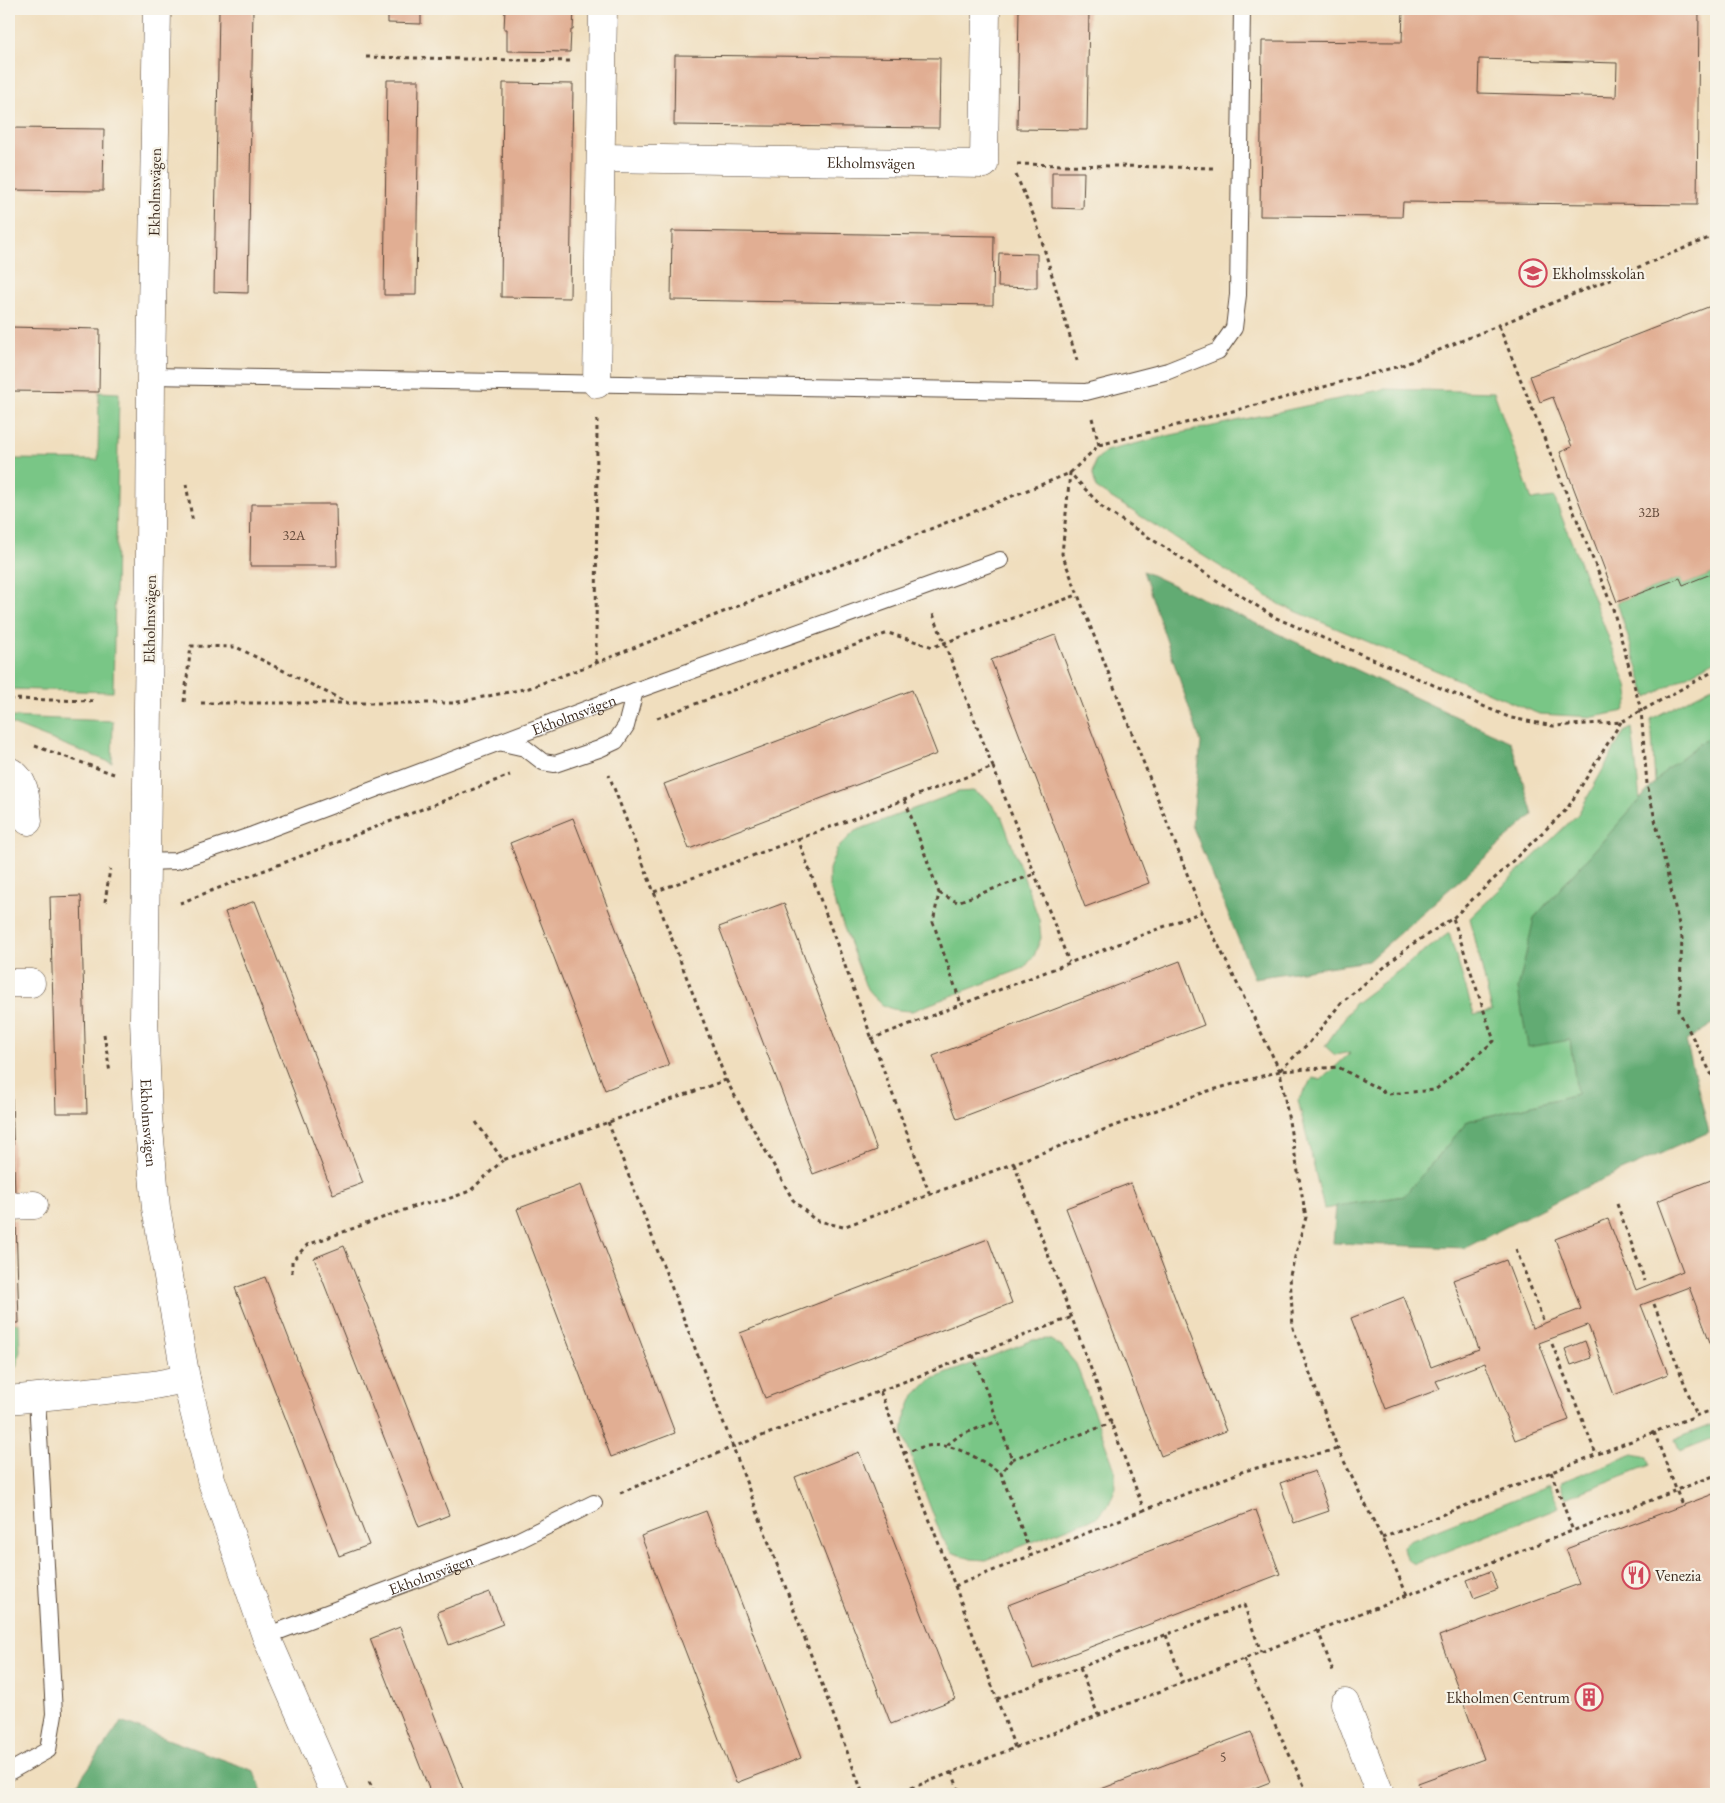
<svg xmlns="http://www.w3.org/2000/svg" width="1725" height="1803" font-family="'EB Garamond',serif">
<style>
.green{fill:#79c686;stroke:#5a7852}
.forest{fill:#62ab73;stroke:#4e6a48}
.building{fill:#e1ae93;fill-rule:evenodd}
.lines{fill:none;stroke-linecap:round;stroke-linejoin:round}
.service-casing{stroke:#564536;stroke-width:18}
.minor-casing{stroke:#564536;stroke-width:29}
.tertiary-casing{stroke:#564536;stroke-width:29}
.path{stroke:#564536;stroke-width:3;stroke-dasharray:4 4;stroke-linecap:butt}
.service{stroke:#fff;stroke-width:16}
.minor{stroke:#fff;stroke-width:28}
.tertiary{stroke:#fff;stroke-width:28}
.labels{text-anchor:middle;stroke-width:4.5;stroke-linejoin:round;paint-order:stroke}
.number-label{font-size:14px;fill:#644b3b}
.street-label{font-size:16px;fill:#3b2a1e;stroke:#f7f3e8}
.poi-label{font-size:16px;fill:#3b2a1e;stroke:#f7f3e8;text-anchor:start}
</style>
<rect width="100%" height="100%" fill="#f7f3e8"/>
<filter id="ink" filterUnits="userSpaceOnUse"><feTurbulence type="fractalNoise" baseFrequency=".02" numOctaves="2"/><feDisplacementMap in="SourceGraphic" scale="10" xChannelSelector="R" yChannelSelector="G"/><feConvolveMatrix kernelMatrix="1 2 1 2 8 2 1 2 1" color-interpolation-filters="sRGB"/></filter>
<filter id="wash" filterUnits="userSpaceOnUse"><feTurbulence type="fractalNoise" baseFrequency=".0096" numOctaves="4" result="noise"/><feDisplacementMap in="SourceGraphic" scale="20" xChannelSelector="R" yChannelSelector="G"/><feGaussianBlur stdDeviation="1.12" result="paint"/><feColorMatrix in="noise" values="0 0 0 0 0 0 0 0 0 0 0 0 0 0 0 0 0 1.4 0 .05"/><feComposite in="paint" operator="in"/></filter>
<g filter="url(#wash)">
<rect width="100%" height="100%" fill="#f0debe"/>
<path class="green" d="M1384 389 1494 392 1532 500 1554 497 1627 685 1629 699 1624 711 1594 717 1539 714 1281 605 1096 488 1093 474 1095 461 1106 451 1167 436Z
M99 392 119 393 113 692 9 689V459L98 460Z
M1716 572V660L1647 698 1617 602 1680 578 1683 585Z
M1716 685V731L1668 769 1655 783 1651 719Z
M9 717 113 721 112 763 9 723Z
M1632 728 1640 800 1534 918 1570 1040 1578 1094 1468 1121 1404 1196 1324 1209 1298 1100 1313 1078 1321 1080 1351 1052 1335 1055 1325 1046 1354 1004 1449 933 1474 1015 1492 1011 1470 918 1578 814 1624 732Z
M973 791 986 798 1001 815 1039 919 1041 938 1034 956 1024 968 912 1011C889 1010 882 1008 867 990L829 887V869L837 849 855 831 958 792Z
M9 1323H19L20 1351 17 1366 9 1373Z
M1049 1339 1062 1347 1076 1364 1114 1467 1116 1487 1109 1504 1099 1516 986 1560 971 1559 952 1552 942 1538 903 1435 905 1417 913 1397 930 1380 1033 1340Z
M1716 1423V1437L1680 1451 1675 1439Z
M1633 1454 1648 1457 1650 1465 1566 1498 1560 1483Z
M1550 1485 1559 1507 1415 1564C1406 1560 1404 1555 1403 1546L1410 1541Z"/>
<path class="forest" d="M1143 571 1511 742 1533 815 1368 961 1254 978 1192 825 1201 743Z
M1716 731V1022L1686 1041 1709 1132 1568 1195 1465 1248 1333 1243 1336 1206 1404 1196 1468 1121 1577 1094 1570 1040 1528 1047 1518 989 1534 918 1667 769Z
M121 1722 254 1771 263 1794H75L73 1790Z"/>
<g id="blocks">
<path class="building" d="M219 9H253L248 293 214 292Z
M388 9H421V24L388 23Z
M505 9H574L573 30H571L570 52 507 51V29H504Z
M1019 9H1089L1087 130 1017 129Z
M1403 9H1699L1697 205 1403 202 1402 217 1260 216 1262 41 1402 42ZM1479 59 1617 63 1616 97 1478 93Z
M675 55 940 58 939 128 674 125Z
M387 80H419L416 295H384Z
M503 83 573 84 570 298 501 297Z
M9 128 104 129 103 191 9 190Z
M1052 172H1084L1083 209 1052 208Z
M672 231 994 236 993 305 671 300Z
M999 253 1037 254V288L998 287Z
M1716 304V572L1683 585 1680 578 1617 602 1560 452 1572 447 1553 397 1540 402 1530 376Z
M9 327 100 329 99 392 9 391Z
M251 504H336L337 566H250Z
M1055 635 1149 883 1085 907 991 660Z
M912 690 937 754 689 849 664 784Z
M573 818 669 1065 605 1090 510 843Z
M81 896 87 1113H56L50 897Z
M255 901 363 1183 333 1194 225 912Z
M784 903 877 1150 813 1174 719 927Z
M1180 961 1204 1025 957 1119 933 1056Z
M9 1032H10L15 1195 9 1196Z
M1711 1180 1716 1194V1358L1689 1287 1641 1305 1668 1374 1614 1395 1588 1325 1539 1343 1569 1420 1515 1440 1485 1363 1436 1381 1440 1389 1386 1409 1351 1318 1404 1297 1431 1367 1479 1349 1453 1280 1506 1260 1532 1328 1581 1309 1555 1239 1608 1219 1636 1290 1683 1271 1657 1201Z
M1131 1183 1226 1431 1161 1456 1066 1208Z
M581 1185 675 1433 611 1457 517 1209Z
M9 1220H16L19 1323H9Z
M988 1239 1012 1303 765 1398 740 1333Z
M344 1246 449 1515 419 1527 314 1258Z
M265 1277 369 1545 339 1556 235 1288Z
M1585 1341 1591 1358 1571 1365 1565 1349Z
M859 1452 955 1699 891 1724 795 1477Z
M1315 1471 1329 1511 1294 1523 1280 1483Z
M1716 1493V1794H1422L1418 1783 1484 1759 1439 1636 1579 1584 1566 1549Z
M1256 1510 1280 1574 1033 1669 1008 1605Z
M706 1511 801 1758 736 1783 641 1536Z
M1491 1571 1498 1589 1474 1598 1467 1580Z
M490 1592 503 1624 449 1645 437 1612Z
M400 1627 465 1794H431L370 1639Z
M1251 1732 1270 1782 1239 1794H1088Z"/>
</g>
</g>
<g filter="url(#ink)">
<use href="#blocks" fill-opacity="0" stroke="#564536" stroke-width="1"/>
<g class="lines">
<g class="service-casing">
<g id="service">
<path d="M151 376 1086 392 1168 371 1218 351 1234 328 1238 295 1242 9"/>
<path d="M499 742 525 748 543 762 555 764 599 749 616 741 626 726 635 691"/>
<path id="s1" d="M145 862 176 861 253 835 635 691 1000 560"/>
<path id="s2" d="M266 1636 513 1543 594 1503"/>
<path d="M9 1772 48 1750 54 1714 37 1398"/>
</g>
</g>
<g class="minor-casing">
<g id="minor">
<path id="s3" d="M602 158 984 164 986 9"/>
<path d="M597 384 603 9"/>
<path d="M9 771C27 779 26 803 28 821"/>
<path d="M9 983H31"/>
<path d="M9 1206 34 1205"/>
<path d="M9 1400 154 1385 186 1379"/>
<path d="M1345 1703 1380 1794"/>
</g>
</g>
<g class="tertiary-casing">
<g id="tertiary">
<path id="s4" d="M157 9 151 376 150 551 144 1019 148 1117 156 1208 186 1379 211 1479 266 1636 335 1794"/>
</g>
</g>
<path class="path" d="M366 57 570 61
M1017 164 1213 168
M1016 175 1036 221 1078 364
M1499 326 1613 609 1641 710 1647 784 1682 938 1679 1011 1716 1083
M1092 418 1099 445
M186 484 193 523
M596 663 597 416
M9 699 96 701
M184 702 191 646 236 647 348 703
M201 703H453L529 688 596 663 1070 473 1099 445 1280 399 1403 365 1716 235
M657 718 888 633 933 647 1077 595
M35 746 114 774
M993 767 1069 962
M905 800 939 893 933 922 961 1004
M798 839 993 767 933 614
M654 892 798 839 930 1195
M939 893 957 902 1035 874
M105 902 110 869
M180 903 510 775
M104 1034 110 1073
M871 1039 1202 912
M1280 1070 1310 1042 1341 1003 1411 945 1453 918 1567 809 1621 722
M726 1080 793 1200 815 1220 843 1227 1205 1092 1280 1071 1338 1067 1388 1094 1435 1090 1494 1041 1453 918
M476 1122 503 1160 726 1080 609 775
M608 1122 733 1447 863 1794
M1014 1164 1144 1510 1244 1471 1338 1449
M1617 1204 1645 1281
M1516 1249 1543 1320
M292 1273V1261L307 1245 421 1204 445 1200 470 1191 503 1160
M1654 1304 1697 1416
M1552 1344 1596 1454
M973 1355 1012 1459 1001 1473 1031 1555
M880 1391 1072 1317
M1654 1432 1682 1505
M947 1445 960 1435 998 1421
M904 1453C911 1451 920 1447 927 1446 955 1442 979 1459 1001 1473
M1012 1459 1112 1423
M1551 1472 1573 1531
M620 1493 733 1447 880 1391 955 1586 1144 1510
M1382 1538 1716 1408
M955 1586 1015 1748
M1407 1595 1382 1538 1338 1449 1293 1328 1290 1275 1306 1217 1280 1071 1202 912 1062 554 1070 473 1104 509 1276 618 1511 718 1553 726 1621 722 1716 670
M1318 1630 1333 1672
M1166 1635 1183 1683
M1244 1659 1308 1794
M1080 1668 1098 1715
M997 1699 1244 1605 1261 1652
M952 1772 960 1794
M369 1782 376 1794
M896 1794 1716 1475"/>
<use href="#service" class="service"/>
<use href="#minor" class="minor"/>
<use href="#tertiary" class="tertiary"/>
</g>
</g>
<defs>
<g id="school-ring" transform="scale(1.4375)"><circle r="9.5" fill="#f7f3e8" stroke="#d1495b" stroke-width="1.5"/><path d="M0-5L7-2L0 1L-7-2ZM-4 1L0 2.5L4 1V4Q0 6-4 4Z" fill="#d1495b"/></g>
<g id="restaurant-ring" transform="scale(1.4375)"><circle r="9.5" fill="#f7f3e8" stroke="#d1495b" stroke-width="1.5"/><path d="M-5-6h1v4h1v-4h1v4h1v-4h1v5L-1.5 .5V6h-2V.5L-5-1ZM5-6V6H3V1.5H1.5Q1.5-4 5-6Z" fill="#d1495b"/></g>
<g id="building-ring" transform="scale(1.4375)"><circle r="9.5" fill="#f7f3e8" stroke="#d1495b" stroke-width="1.5"/><path d="M-4-6H4V6H1V3H-1V6H-4ZM-2.5-4.3h1.7v1.8h-1.7ZM.8-4.3h1.7v1.8H.8ZM-2.5-1h1.7V.8h-1.7ZM.8-1h1.7V.8H.8Z" fill="#d1495b"/></g>
</defs>
<g fill-rule="evenodd">
<use href="#school-ring" x="1533" y="273"/>
<use href="#restaurant-ring" x="1636" y="1575"/>
<use href="#building-ring" x="1589" y="1697"/>
</g>
<g class="labels">
<g class="number-label">
<text x="1649" y="517">32B</text>
<text x="294" y="540">32A</text>
<text x="1223" y="1762">5</text>
</g>
<g class="street-label">
<text dy="6" stroke="none"><textPath href="#s3" startOffset="269">Ekholmsvägen</textPath></text>
<text transform="translate(154 192) rotate(-89)" y="6">Ekholmsvägen</text>
<text transform="translate(149 619) rotate(-89)" y="6">Ekholmsvägen</text>
<text dy="6" stroke="none"><textPath href="#s1" startOffset="455">Ekholmsvägen</textPath></text>
<text dy="6" stroke="none"><textPath href="#s4" startOffset="1114">Ekholmsvägen</textPath></text>
<text dy="6" stroke="none"><textPath href="#s2" startOffset="176">Ekholmsvägen</textPath></text>
</g>
<g class="poi-label">
<text x="1552" y="279">Ekholmsskolan</text>
<text x="1655" y="1581">Venezia</text>
<text x="1570" y="1703" text-anchor="end">Ekholmen Centrum</text>
</g>
</g>
<rect width="1725" height="1803" fill="none" stroke="#f7f3e8" stroke-width="30"/>
</svg>
